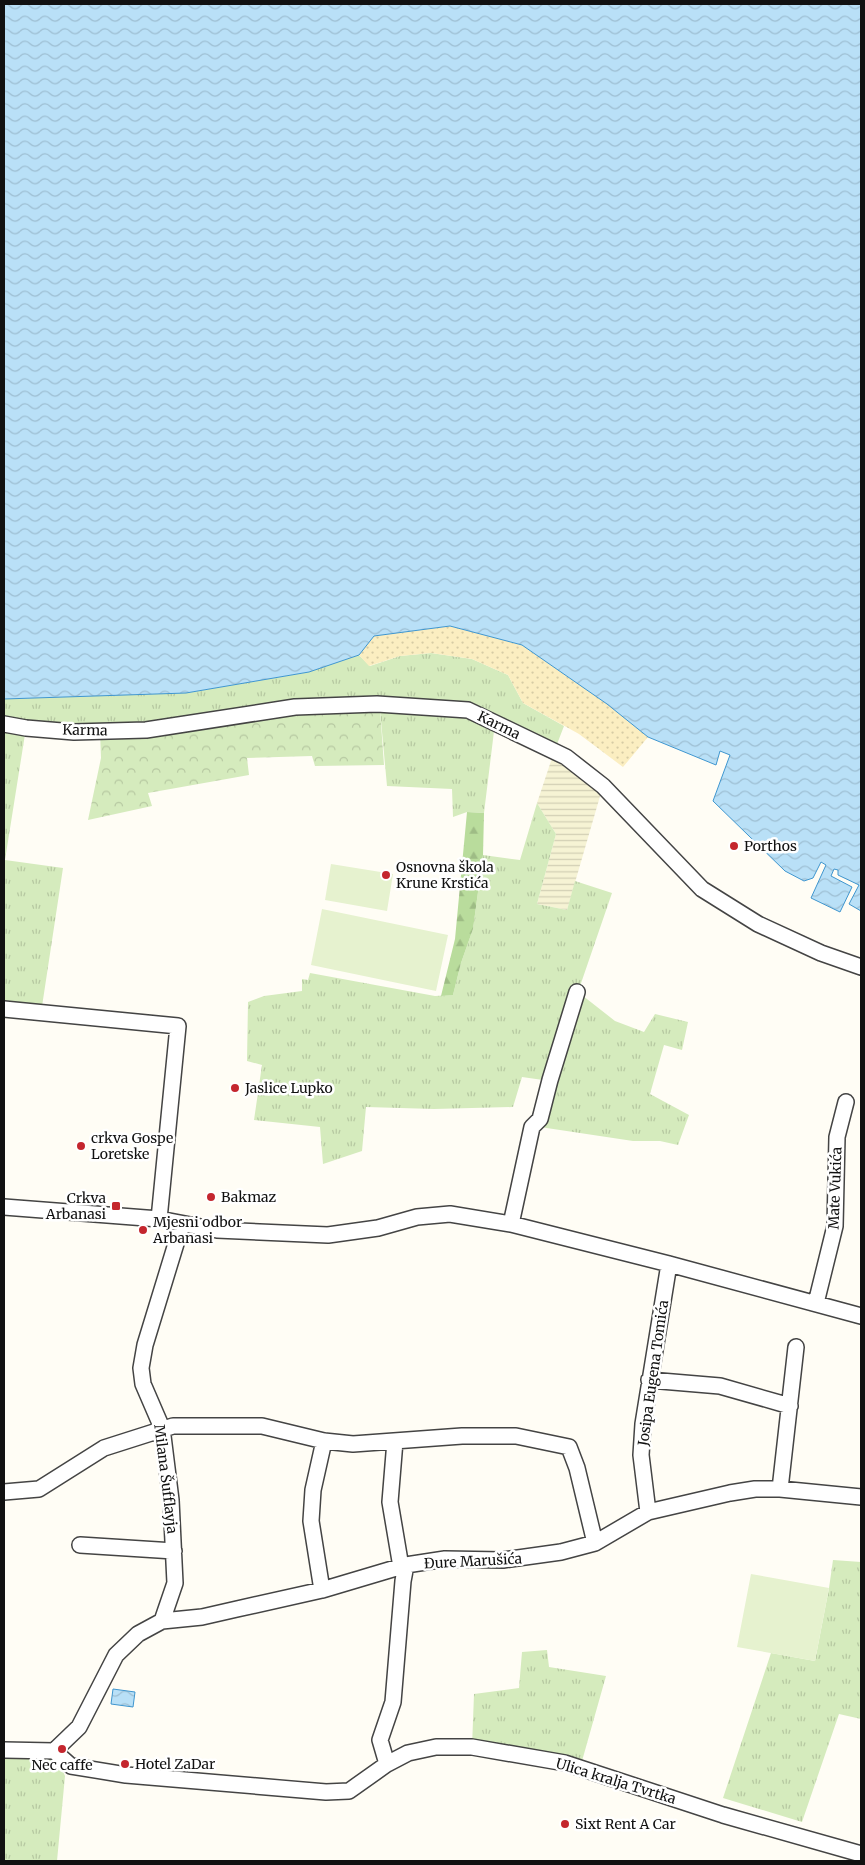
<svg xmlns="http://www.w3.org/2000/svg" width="865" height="1865" font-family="Merriweather,serif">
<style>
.farmland{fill:url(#farmland-rules)}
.grass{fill:url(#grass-tufts)}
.forest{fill:url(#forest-firs)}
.sand{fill:url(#sand-dots)}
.park{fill:url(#park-crowns)}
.pitch{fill:#e6f2cf}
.water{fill:url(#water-waves);stroke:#3f96cf}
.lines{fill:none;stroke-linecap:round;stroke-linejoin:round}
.street-casing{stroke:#444;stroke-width:18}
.street{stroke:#fff;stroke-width:15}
.poi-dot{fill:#c4262e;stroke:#fff;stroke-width:2}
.labels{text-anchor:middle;stroke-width:5;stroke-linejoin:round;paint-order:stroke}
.street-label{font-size:14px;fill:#111;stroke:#fff}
.poi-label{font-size:14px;fill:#111;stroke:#fff;text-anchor:start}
</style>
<defs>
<pattern id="farmland-rules" width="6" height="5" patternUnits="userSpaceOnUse" patternTransform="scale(1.25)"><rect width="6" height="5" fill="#f6f3d4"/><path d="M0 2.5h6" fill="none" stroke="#d2cfb5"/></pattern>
<pattern id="grass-tufts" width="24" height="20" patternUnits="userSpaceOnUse" patternTransform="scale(1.25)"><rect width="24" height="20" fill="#d5ebbd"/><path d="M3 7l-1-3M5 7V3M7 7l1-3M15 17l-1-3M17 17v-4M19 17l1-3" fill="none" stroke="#b6c8a1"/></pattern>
<pattern id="forest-firs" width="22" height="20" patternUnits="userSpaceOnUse" patternTransform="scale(1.25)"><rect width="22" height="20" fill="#b9dc9c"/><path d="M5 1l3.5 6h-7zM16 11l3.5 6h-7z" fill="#9ebc85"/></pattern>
<pattern id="sand-dots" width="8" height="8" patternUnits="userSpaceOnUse" patternTransform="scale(1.25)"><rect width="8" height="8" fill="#fbeec1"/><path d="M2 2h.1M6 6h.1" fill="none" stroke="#d6cba5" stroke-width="1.8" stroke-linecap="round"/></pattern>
<pattern id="park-crowns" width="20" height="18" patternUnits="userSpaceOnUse" patternTransform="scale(1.25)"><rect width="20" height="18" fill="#d5ebbd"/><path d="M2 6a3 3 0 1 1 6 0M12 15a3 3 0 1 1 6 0" fill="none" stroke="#b6c8a1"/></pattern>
<pattern id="water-waves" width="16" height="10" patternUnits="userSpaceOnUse" patternTransform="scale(1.25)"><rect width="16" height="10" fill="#b9e0f7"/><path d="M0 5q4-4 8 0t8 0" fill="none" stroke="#9ebfd3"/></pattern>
</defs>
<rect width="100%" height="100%" fill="#fffdf5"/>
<path class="farmland" d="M554 752 603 786 567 910 537 904 556 834 537 803Z"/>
<path class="grass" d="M431 653 472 659 508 675 523 703 564 726 554 752 495 723 484 813 467 812 453 817 452 789 387 786 380 710 146 730 26 728 5 860 63 868 41 1013 4 1009V699L186 693 309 672 359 655 370 666 400 656Z
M537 803 556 834 537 904 567 910 575 881 612 893 578 992 615 1021 644 1032 655 1014 688 1022 682 1050 664 1045 650 1094 689 1115 678 1145 660 1141H633L540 1127 550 1081 522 1077 513 1107 434 1109 366 1107 362 1151 323 1164 320 1127 254 1120 262 1065 247 1061 248 1002 264 996 302 991V979L308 980 310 973 435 996 453 995 461 963 473 929 483 855 520 860Z
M833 1560 861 1562V1719L839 1714 802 1822 723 1798 771 1653 815 1661 829 1588Z
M547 1650 549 1667 606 1676 582 1761 472 1747 474 1694 519 1688 522 1652Z
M4 1750 54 1751 65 1776 57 1861H4Z"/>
<path class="forest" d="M467 812 484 813 483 855 473 929 461 963 453 995 441 996 455 939Z"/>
<path class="sand" d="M450 626 522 645 607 704 648 737 623 767 579 734 523 703 508 675 472 659 431 653 400 656 369 666 359 655 374 636Z"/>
<path class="park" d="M295 707 380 710 384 765 315 766 312 756 247 758 249 775 148 793 152 806 88 820 101 758 100 731Z"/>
<path class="pitch" d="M331 864 393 874 387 911 325 900Z
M322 909 448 935 436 991 311 965Z
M751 1574 829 1588 815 1661 737 1647Z"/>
<path class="water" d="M4 4H861V911L849 904 859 885 838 875V870L834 869 831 876 852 887 840 912 811 898 826 865 821 862 813 878 804 881 785 871 713 801 730 755 720 751 716 765 648 737 607 704 522 645 450 626 374 636 359 655 309 672 186 693 4 699Z
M113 1689 135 1692 133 1707 111 1704Z"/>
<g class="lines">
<g class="street-casing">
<path id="street" d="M4 724 26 728 74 732 146 730 295 707 377 704 468 710 566 757 603 786 702 889 758 924 821 953 861 967
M4 1009 178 1026 159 1219
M4 1207 159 1219 217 1230 328 1235 378 1228 417 1217 450 1214 511 1224 669 1264 861 1316
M511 1224 532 1127 540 1119 550 1080 577 992
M816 1303 835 1226 837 1137 846 1102
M649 1380 720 1386 790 1406
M395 1441 390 1502 401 1567
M780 1489 796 1347
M4 1492 39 1489 104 1448 173 1426H262L324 1441 353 1444 462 1436H516L569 1447 577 1468 595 1543
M648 1512 641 1455 643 1424 669 1264
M80 1545 174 1551
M322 1590 311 1521 313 1490 324 1441
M162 1621 175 1583 171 1500 162 1428 143 1384 141 1368 145 1345 182 1224
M4 1750 54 1751
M54 1751 79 1727 116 1655 138 1634 162 1621 202 1617 237 1609 322 1590 406 1565 445 1559 503 1560 561 1552 595 1543 648 1512 730 1493 755 1489H780L861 1497
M54 1751 71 1766 126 1775 326 1792 349 1791 387 1764 408 1753 436 1747H472L565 1763 723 1815 861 1854
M387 1764 380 1740 393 1702 403 1581 406 1565"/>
</g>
<use href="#street" class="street"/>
</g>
<g class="poi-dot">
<circle cx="734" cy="846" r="5"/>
<circle cx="386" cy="875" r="5"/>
<circle cx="235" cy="1088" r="5"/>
<circle cx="81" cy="1146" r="5"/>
<circle cx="211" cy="1197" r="5"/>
<rect x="111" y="1201" width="10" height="10" rx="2.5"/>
<circle cx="143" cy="1230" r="5"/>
<circle cx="62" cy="1749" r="5"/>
<circle cx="125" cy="1764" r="5"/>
<circle cx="565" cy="1824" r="5"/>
</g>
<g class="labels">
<g class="street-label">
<text transform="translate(499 725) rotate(26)" y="5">Karma</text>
<text transform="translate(85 730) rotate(1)" y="5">Karma</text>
<text transform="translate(835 1188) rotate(-88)" y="5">Mate Vukića</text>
<text transform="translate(653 1373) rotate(-82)" y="5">Josipa Eugena Tomića</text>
<text transform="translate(166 1479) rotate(83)" y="5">Milana Šufflayja</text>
<text transform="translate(473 1561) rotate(-3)" y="5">Đure Marušića</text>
<text transform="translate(616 1781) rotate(17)" y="5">Ulica kralja Tvrtka</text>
</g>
<g class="poi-label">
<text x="744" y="851">Porthos</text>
<text x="396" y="872">Osnovna škola<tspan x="396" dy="16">Krune Krstića</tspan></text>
<text x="245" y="1093">Jaslice Lupko</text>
<text x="91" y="1143">crkva Gospe<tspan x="91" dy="16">Loretske</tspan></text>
<text x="221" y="1202">Bakmaz</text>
<text x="106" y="1203" text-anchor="end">Crkva<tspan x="106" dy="16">Arbanasi</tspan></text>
<text x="153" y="1227">Mjesni odbor<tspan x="153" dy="16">Arbanasi</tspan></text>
<text x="135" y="1769">Hotel ZaDar</text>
<text x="62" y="1770" text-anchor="middle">Nec caffe</text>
<text x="575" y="1829">Sixt Rent A Car</text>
</g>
</g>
<rect width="865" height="1865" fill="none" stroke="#111111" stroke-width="10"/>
</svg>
